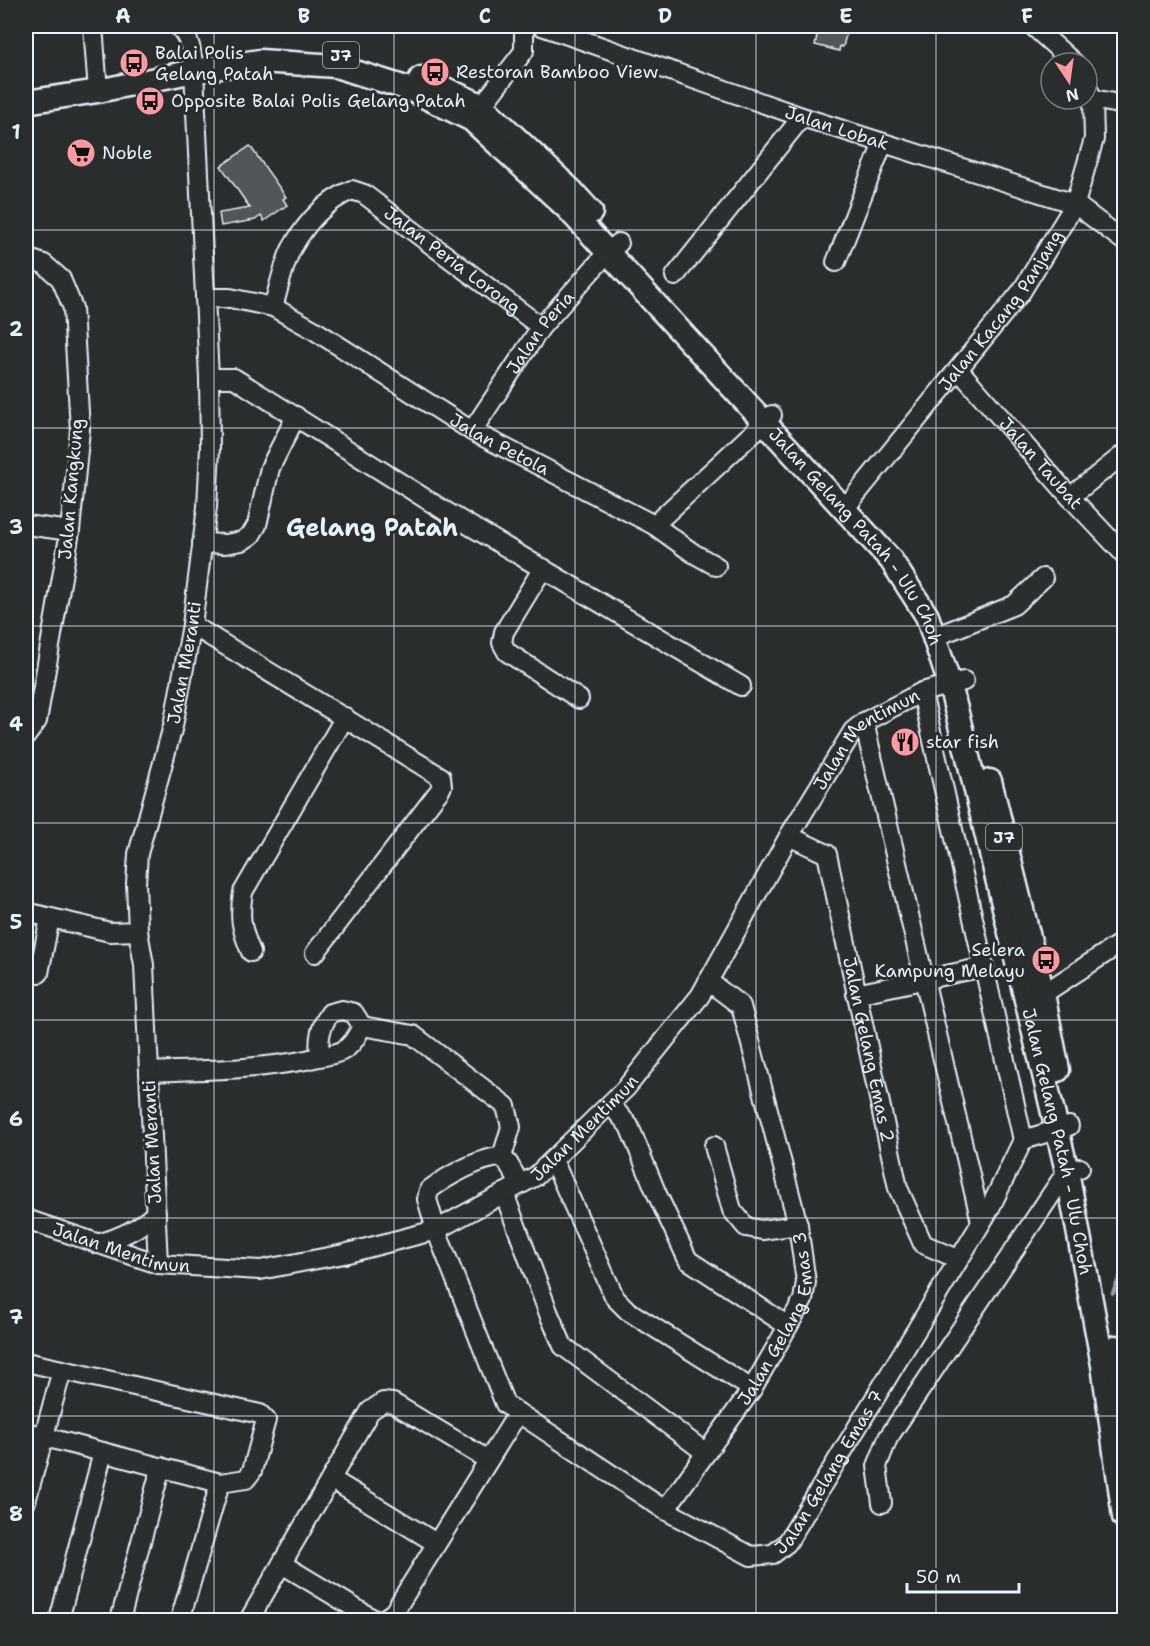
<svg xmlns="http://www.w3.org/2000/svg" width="1150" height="1646" font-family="'Shantell Sans',sans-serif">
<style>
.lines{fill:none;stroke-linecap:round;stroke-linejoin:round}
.stream{stroke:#989fa3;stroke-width:4.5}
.building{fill:#535759;stroke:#e8f1f8;stroke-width:1.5}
.minor-casing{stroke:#e8f1f8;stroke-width:22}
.major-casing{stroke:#e8f1f8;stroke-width:27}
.minor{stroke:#2a2d2e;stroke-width:18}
.major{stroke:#2a2d2e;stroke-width:22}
.grid{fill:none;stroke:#e8f1f8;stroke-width:1.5;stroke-opacity:0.55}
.labels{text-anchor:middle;stroke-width:6;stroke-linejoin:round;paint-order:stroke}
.shield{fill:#2a2d2e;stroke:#afb6bb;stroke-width:1.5}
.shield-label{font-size:16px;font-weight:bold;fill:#e8f1f8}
.poi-label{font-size:18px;fill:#e8f1f8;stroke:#2a2d2e;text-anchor:start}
.street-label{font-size:18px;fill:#e8f1f8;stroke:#2a2d2e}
.district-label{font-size:24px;font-weight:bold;fill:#e8f1f8;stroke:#2a2d2e}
.neatline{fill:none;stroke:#e8f1f8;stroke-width:2}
.grid-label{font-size:20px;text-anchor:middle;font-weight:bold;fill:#e8f1f8}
</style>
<rect width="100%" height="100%" fill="#2a2d2e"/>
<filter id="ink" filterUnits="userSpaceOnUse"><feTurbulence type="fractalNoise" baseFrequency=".0167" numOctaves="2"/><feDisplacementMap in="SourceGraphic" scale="12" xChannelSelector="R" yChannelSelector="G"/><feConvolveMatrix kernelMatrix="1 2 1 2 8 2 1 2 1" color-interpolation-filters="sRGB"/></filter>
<g filter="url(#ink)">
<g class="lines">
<path class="stream" d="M1113 1293 1124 1269"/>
</g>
<path class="building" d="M819 26H848L843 47 840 46 839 51 815 45Z
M250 146 286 197 283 199 287 205 264 221 261 216 255 220 221 226 219 213 250 208 221 166Z"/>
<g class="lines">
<g class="minor-casing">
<g id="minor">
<path d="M93 26 98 91"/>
<path id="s1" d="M542 26 802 117 1075 204 1124 241"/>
<path d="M1033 26 1074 63"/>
<path d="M1093 99 1124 105"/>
<path d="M475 115 524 51V26"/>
<path d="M26 258 44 264 61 279 73 308 80 430 70 531 37 721 26 736"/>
<path d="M836 262 883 143"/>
<path d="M675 276 802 117"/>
<path id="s2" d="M205 298H230L273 307 314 330 472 431 654 525 693 553 716 566"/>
<path id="s3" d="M273 307C279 288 283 265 292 248 306 223 326 201 352 190L364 194 541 327"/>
<path id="s4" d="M959 370 1070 497 1124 554"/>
<path d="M209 378H234L445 511 741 686"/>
<path id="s5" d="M472 431 541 327 609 251 619 243"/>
<path d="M1070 497 1124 454"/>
<path id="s6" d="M845 508 1021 292 1075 204 1094 139 1093 99 1087 87"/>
<path d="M26 525 70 531"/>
<path d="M654 525 772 415"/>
<path d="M202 543 225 544 242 541 251 535 257 525 270 468 296 416"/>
<path d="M543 568 504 632 502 643 507 652 579 699"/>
<path d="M192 625 441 777 442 786 440 790 315 953"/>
<path d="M947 632 1014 605 1043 578"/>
<path d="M922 692 1023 1140"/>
<path d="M864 722 981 1222"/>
<path id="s7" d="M789 836 827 854 898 1188 923 1244 958 1259"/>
<path d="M26 912 110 932 138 931"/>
<path d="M251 952C241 929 239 917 243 892L345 717"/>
<path d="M39 973 50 918"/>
<path d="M856 994 984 967"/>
<path d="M1031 996 1043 994 1124 941"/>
<path d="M362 1026 413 1035 506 1106 511 1127 502 1157"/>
<path d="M149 1072C201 1070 255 1070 306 1060 317 1057 331 1056 342 1051 352 1046 357 1036 362 1026L354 1013 342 1010 330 1013C320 1027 318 1039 320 1057"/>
<path d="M610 1104 629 1126 656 1192 688 1260 788 1326"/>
<path d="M1023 1140 1069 1126"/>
<path d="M714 1146 732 1210 746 1227 762 1230 798 1225"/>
<path d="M553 1160 615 1298 628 1311 752 1389"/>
<path id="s8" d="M520 1184 508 1163 502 1157C481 1157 446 1177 429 1190L427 1199 436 1230 505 1404 665 1510 751 1556 773 1554 787 1543 989 1210 1023 1140"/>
<path d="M504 1193 549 1314 563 1346 706 1453"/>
<path id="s9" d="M26 1219 158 1264 260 1270 344 1254 436 1230 536 1176 626 1088 700 996 789 836 853 731 864 722 922 692 964 681"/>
<path d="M97 1244C120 1238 139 1229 156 1213"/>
<path id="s10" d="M158 1264 144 965 138 931 136 883 138 854 173 726 192 625 207 507 210 448 209 378 194 71C192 54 191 38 178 26"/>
<path d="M26 1362 260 1414 266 1420 252 1471 246 1479 220 1483 26 1432"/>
<path d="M331 1479 436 1543"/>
<path d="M26 1501 62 1370"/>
<path d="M882 1503 877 1466 888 1438 1067 1171 1080 1168"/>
<path id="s11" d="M665 1510 752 1389 803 1300 806 1282 798 1225 741 1006 708 981"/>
<path d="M282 1564 373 1619 383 1620 394 1612 518 1413"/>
<path d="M59 1620 103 1452"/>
<path d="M120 1620 161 1467"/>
<path d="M180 1620 220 1483"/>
<path d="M249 1620 370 1411 383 1402 393 1403 488 1460"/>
</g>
</g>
<g class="major-casing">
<g id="major">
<path d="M421 78 481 105 571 190 591 212"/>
<path id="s12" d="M26 102 98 91 194 71 260 61 336 66 409 89 472 120 568 209 891 560 927 616 950 685 967 753 1067 1171 1103 1365 1124 1517"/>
<path d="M990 781 1043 994 1058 1070"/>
<path d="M1115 1347 1124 1397"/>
</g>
</g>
<use href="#minor" class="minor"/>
<use href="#major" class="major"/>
</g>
</g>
<path class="grid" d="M214 26V1620M394 26V1620M575 26V1620M756 26V1620M936 26V1620M26 230H1124M26 428H1124M26 626H1124M26 823H1124M26 1020H1124M26 1218H1124M26 1416H1124"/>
<defs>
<g id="bus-disc" transform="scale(1.5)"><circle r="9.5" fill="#ff9aa2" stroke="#2a2d2e"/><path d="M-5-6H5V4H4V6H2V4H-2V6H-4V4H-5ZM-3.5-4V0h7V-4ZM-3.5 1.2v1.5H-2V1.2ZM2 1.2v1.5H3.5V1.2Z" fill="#111"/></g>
<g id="supermarket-disc" transform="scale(1.5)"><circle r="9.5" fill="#ff9aa2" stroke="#2a2d2e"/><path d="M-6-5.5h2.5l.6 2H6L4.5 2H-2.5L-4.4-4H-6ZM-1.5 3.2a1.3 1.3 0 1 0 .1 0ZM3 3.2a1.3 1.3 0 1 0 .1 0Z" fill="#111"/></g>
<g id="restaurant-disc" transform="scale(1.5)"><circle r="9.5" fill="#ff9aa2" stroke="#2a2d2e"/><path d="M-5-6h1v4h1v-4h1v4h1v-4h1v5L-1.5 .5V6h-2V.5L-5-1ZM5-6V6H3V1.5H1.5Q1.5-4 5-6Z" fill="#111"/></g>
</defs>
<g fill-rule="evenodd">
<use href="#bus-disc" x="134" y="63"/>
<use href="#bus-disc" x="435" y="72"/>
<use href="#bus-disc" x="150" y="101"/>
<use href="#supermarket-disc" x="81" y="153"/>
<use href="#restaurant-disc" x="905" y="742"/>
<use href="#bus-disc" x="1046" y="960"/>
</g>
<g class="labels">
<g class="shield">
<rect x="323" y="42" width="36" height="26" rx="4.5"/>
<rect x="986" y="824" width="36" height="26" rx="4.5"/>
</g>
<g class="shield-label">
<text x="341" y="61">J7</text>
<text x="1004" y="843">J7</text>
</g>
<g class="poi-label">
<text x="155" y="59">Balai Polis<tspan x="155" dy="21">Gelang Patah</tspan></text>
<text x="456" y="78">Restoran Bamboo View</text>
<text x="171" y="107">Opposite Balai Polis Gelang Patah</text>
<text x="102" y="159">Noble</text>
<text x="926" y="748">star fish</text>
<text x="1025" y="956" text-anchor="end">Selera<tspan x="1025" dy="21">Kampung Melayu</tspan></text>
</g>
<g class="street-label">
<text dy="6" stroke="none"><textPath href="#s1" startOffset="312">Jalan Lobak</textPath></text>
<text dy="6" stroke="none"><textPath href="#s3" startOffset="270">Jalan Peria Lorong</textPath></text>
<text dy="6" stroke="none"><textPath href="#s6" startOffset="252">Jalan Kacang Panjang</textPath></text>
<text dy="6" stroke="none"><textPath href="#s5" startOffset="120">Jalan Peria</textPath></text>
<text dy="6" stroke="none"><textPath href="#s2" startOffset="334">Jalan Petola</textPath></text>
<text dy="6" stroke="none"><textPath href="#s4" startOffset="124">Jalan Taubat</textPath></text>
<text transform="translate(71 489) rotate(-85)" y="6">Jalan Kangkung</text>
<text dy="6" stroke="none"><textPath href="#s12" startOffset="1029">Jalan Gelang Patah - Ulu Choh</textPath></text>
<text dy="6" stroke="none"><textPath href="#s10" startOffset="608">Jalan Meranti</textPath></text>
<text dy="6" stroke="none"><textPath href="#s9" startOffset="1090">Jalan Mentimun</textPath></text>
<text dy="6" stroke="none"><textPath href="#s7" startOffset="242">Jalan Gelang Emas 2</textPath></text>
<text dy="6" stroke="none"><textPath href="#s9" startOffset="604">Jalan Mentimun</textPath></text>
<text transform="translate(152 1142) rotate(-93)" y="6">Jalan Meranti</text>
<text dy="6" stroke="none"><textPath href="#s12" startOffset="1677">Jalan Gelang Patah - Ulu Choh</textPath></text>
<text dy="6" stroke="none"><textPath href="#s9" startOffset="100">Jalan Mentimun</textPath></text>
<text dy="6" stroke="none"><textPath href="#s11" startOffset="226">Jalan Gelang Emas 3</textPath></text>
<text dy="6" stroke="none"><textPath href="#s8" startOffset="754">Jalan Gelang Emas 7</textPath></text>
</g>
<g class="district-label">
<text x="372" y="536">Gelang Patah</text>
</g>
</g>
<rect width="1150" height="1646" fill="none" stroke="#2a2d2e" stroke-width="66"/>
<g transform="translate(1069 81) rotate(167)"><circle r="28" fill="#2a2d2e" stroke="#767b7f" stroke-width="1.5"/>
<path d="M0-4.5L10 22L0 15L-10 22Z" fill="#ff9aa2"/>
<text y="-9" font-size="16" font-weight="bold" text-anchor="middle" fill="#e8f1f8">N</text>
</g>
<path d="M907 1583v9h112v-9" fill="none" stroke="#e8f1f8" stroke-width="3"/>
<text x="916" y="1583" font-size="18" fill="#e8f1f8" stroke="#2a2d2e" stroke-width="4.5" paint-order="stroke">50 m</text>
<rect x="33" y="33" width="1084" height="1580" class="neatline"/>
<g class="grid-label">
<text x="123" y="23">A</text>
<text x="304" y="23">B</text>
<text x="485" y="23">C</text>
<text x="665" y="23">D</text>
<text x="846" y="23">E</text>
<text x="1027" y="23">F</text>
<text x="16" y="139">1</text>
<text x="16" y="336">2</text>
<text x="16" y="534">3</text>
<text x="16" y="731">4</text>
<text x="16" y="929">5</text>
<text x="16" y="1126">6</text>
<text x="16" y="1324">7</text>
<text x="16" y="1521">8</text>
</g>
</svg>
